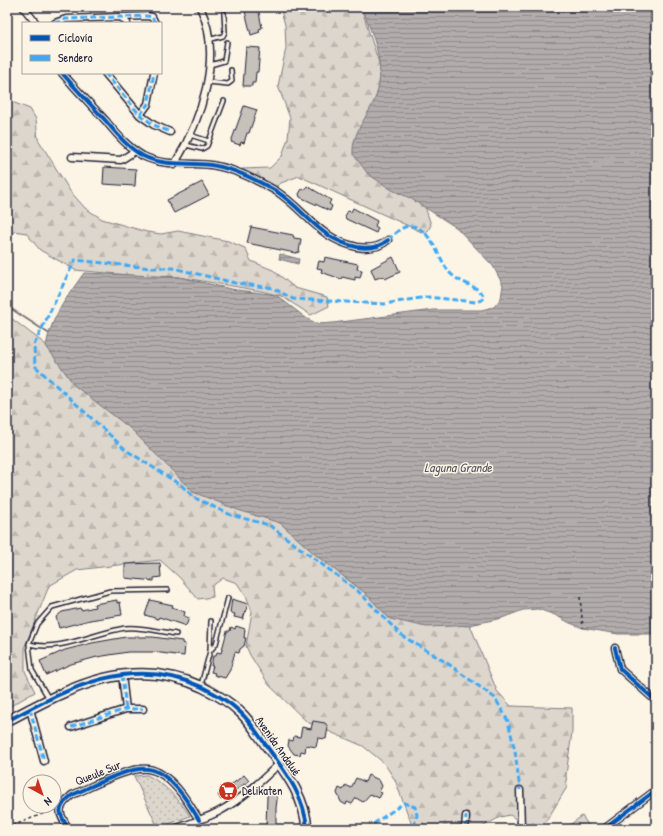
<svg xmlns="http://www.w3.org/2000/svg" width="663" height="836" font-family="'Patrick Hand',sans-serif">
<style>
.grass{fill:url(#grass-dots);stroke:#7f7c84}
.forest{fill:url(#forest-firs);stroke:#7f7c84}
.park{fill:url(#park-crowns);stroke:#7f7c84}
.water{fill:url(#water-rules);stroke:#78757e}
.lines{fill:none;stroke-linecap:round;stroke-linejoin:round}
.stream{stroke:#78757e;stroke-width:2}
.building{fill:#c6c1bb;stroke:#22223b}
.lane-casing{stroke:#22223b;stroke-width:6}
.street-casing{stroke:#22223b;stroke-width:9}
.secondary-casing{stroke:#22223b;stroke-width:12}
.path{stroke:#22223b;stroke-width:1.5;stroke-dasharray:3 3;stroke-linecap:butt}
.lane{stroke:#fcf5e5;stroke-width:3}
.street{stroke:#fcf5e5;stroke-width:6}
.secondary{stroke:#fcf5e5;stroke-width:9}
.quiet{stroke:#3fa9f5;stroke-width:3;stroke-dasharray:6 3;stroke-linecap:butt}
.cycleway-casing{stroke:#fcf5e5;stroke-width:6}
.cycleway{stroke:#0057b8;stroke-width:4}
.labels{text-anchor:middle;stroke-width:3;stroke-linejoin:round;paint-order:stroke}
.street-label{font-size:12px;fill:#22223b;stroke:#fcf5e5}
.poi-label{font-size:12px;fill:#22223b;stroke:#fcf5e5;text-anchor:start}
.water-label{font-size:13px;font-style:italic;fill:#545362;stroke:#fcf5e5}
</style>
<defs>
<pattern id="grass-dots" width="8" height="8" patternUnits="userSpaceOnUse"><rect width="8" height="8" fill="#dcd6cc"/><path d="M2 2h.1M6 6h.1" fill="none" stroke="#bcb7b0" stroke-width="1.8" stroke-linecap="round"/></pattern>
<pattern id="forest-firs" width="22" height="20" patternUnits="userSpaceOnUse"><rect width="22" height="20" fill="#dcd6cc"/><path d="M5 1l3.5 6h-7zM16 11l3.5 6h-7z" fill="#bcb7b0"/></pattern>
<pattern id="park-crowns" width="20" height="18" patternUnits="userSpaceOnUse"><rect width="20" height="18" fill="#dcd6cc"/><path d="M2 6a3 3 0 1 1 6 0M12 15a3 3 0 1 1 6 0" fill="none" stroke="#bcb7b0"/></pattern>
<pattern id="water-rules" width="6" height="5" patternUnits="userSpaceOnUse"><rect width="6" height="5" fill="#b2adab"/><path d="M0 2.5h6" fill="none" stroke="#908c8c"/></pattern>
</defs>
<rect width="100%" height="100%" fill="#fcf5e5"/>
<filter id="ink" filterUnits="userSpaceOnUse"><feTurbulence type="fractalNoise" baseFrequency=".025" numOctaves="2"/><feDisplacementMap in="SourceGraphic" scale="8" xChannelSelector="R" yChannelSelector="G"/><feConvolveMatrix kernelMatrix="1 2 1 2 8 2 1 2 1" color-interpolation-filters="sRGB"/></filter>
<g filter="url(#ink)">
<path class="grass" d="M147 775C165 784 179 799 190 816L158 828 134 776Z"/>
<path class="forest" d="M280 7H361L431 225 426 234 299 176 281 183 274 188 242 169 270 168 282 156 288 138 290 118 278 86 286 48 285 25Z
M7 100 30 109 36 119 38 139 70 191 85 208 102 219 147 232 161 234 178 231 228 241 245 248 251 261 273 270 295 288 327 297 329 306 311 315 281 296 261 291 179 277 139 276 75 270 40 250 26 233 14 231 7 244Z
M7 315 280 523 470 625 497 691 511 706 572 708V732L566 775 567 787 547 820 535 829 522 828 517 820 510 815 500 817 479 829H385L408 824 413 828 395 780 384 763 363 746 307 722 269 685 250 655 246 646 252 612 247 598 237 583 223 578 212 586 213 597 198 599 180 578 160 560 77 570 49 586 25 646V671L35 692 7 708Z"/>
<path class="park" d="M582 816 591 829H564Z"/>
<path class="water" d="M361 7H656V634H618L583 628 570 623 555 615 538 609 523 610 502 618 470 625 454 626 427 627 390 619 364 592 318 557 280 523 238 510 193 492 131 429 75 386 46 346C51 317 67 297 84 273L179 277 231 289 276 295 306 318 317 324 333 323 433 310H481L494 307 501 298 503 285 493 266 457 228 410 198 392 190 368 174 353 154C352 133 366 119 374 101 388 70 374 36 361 7Z
M280 254 299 259 298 264 279 259Z"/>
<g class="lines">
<path class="stream" d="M7 306 48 333"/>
</g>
<path class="building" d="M244 7H258L262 28 259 29 260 32 251 35Z
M246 47 260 48 258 72H256L255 83H252V86H243Z
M244 106 257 110 249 133H247L244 143 241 142 240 145 231 142Z
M104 167 136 169 135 186 103 184Z
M202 182 209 195 174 213 167 200Z
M307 186 331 200 329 204 332 206 330 211 300 197 299 194 302 189 305 190Z
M353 208 377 221 375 226 378 228 376 233 346 219 345 216 348 211 351 212Z
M251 227 293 235 294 238 301 239 299 252 295 253 247 243Z
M325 257 358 264 357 269 362 270 360 278 355 277V280L342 277 341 279 321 272 322 269 317 268 319 261 324 262Z
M393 257 400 272 385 279 383 276 375 279 371 269Z
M160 563 161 577 154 578V581L125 578V564Z
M232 599 248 604 243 619 234 617 235 614 230 613Z
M117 600V603L120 602 122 615 90 620 59 628 56 617 62 612 80 608 81 610 95 607 94 604Z
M150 600 173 605 172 607 185 612 184 616 189 618 186 626 159 617 158 619 145 615Z
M236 626 245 629 244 638H246L244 646 240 649 239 653 235 652 230 670 225 678 214 675 215 673 211 672 213 666H211L213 656H216L217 652 221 653 227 631H230L231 627 235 629Z
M126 637H153L182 641V643L185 644 184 656 153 652H128L97 657 71 664 46 675 40 661 65 650 92 643Z
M313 721 325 723 328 727 326 739 318 738 316 747 306 745 305 752 301 751 300 755 294 754 288 746 289 740 293 741 294 736 300 737 302 727 311 729Z
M244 775 249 781 221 800 218 795Z
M368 775 379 780 382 786 379 792 382 793 379 798 370 794 363 802 356 798 352 804 347 802 346 805 341 802 337 793 339 788 343 790 346 785 351 788 356 778 365 782Z
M272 791H278L276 808V829H268L266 827 267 796Z"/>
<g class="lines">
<g class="lane-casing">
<path id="lane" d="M208 40 223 36 225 32 224 13
M210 65 224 61 227 42
M207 82 228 84 232 81 231 70
M190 135 209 141
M186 145 202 149 207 146 224 101
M29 644C60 652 94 633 125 628 138 626 162 632 176 634
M210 651 216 644 228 598
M201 685 210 651 211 621
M49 699 32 670 29 644 37 624 52 607 110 591 168 590"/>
</g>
<g class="street-casing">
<path id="street" d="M23 7 36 23
M121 17 127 23
M55 23 66 19 147 16 152 17 155 23
M62 73C76 89 91 105 105 120 116 133 127 147 143 156 165 167 187 162 211 165 233 168 257 180 276 191 308 212 317 238 357 247 369 249 379 248 388 240
M105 73 140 115 154 125 170 132
M140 115 148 104 154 73
M72 157 121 160 135 151
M174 165C201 121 224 56 200 7
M615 648 620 669 656 701
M122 675 126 709
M30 709 44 761
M71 727 126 709H143
M520 790 521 829
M69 829C58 813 56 808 72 795 92 787 126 767 148 769 170 772 189 803 199 820
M174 829C189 824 204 819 218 812 241 800 260 782 279 764
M465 829 466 816
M604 829 656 790"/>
</g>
<g class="secondary-casing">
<path id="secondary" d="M7 721C69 688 131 654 202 687 216 694 229 701 240 712 251 722 259 736 268 748 286 773 305 797 307 829"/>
</g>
<path class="path" d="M580 597 583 628
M7 828 55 809"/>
<use href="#lane" class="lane"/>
<use href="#street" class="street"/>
<use href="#secondary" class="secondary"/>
<path class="quiet" d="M55 23 66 19 147 16 152 17 155 23
M105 73 140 115 154 125 170 132
M140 115 148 104 154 73
M388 240C393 235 399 229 405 227 428 219 439 260 449 272 459 284 476 284 484 296L482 300 476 302 427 297 384 304 293 299 273 288 235 283 173 268H151L75 260 34 345 35 366 126 450 182 486 195 498 231 515 269 525 359 592 401 635 447 663 495 698 508 721 515 751 520 790
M122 675 126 709
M30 709 44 761
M71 727 126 709H143
M366 829 404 803 415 807 417 815 413 829
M465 829 466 816"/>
<g class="cycleway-casing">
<path id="cycleway" d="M62 73C76 89 91 105 105 120 116 133 127 147 143 156 165 167 187 162 211 165 233 168 257 180 276 191 308 212 317 238 357 247 369 249 379 248 388 240
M615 648 620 669 656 701
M7 721C69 688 131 654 202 687 216 694 229 701 240 712 251 722 259 736 268 748 286 773 305 797 307 829
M69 829C58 813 56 808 72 795 92 787 126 767 148 769 170 772 189 803 199 820
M604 829 656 790"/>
</g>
<use href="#cycleway" class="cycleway"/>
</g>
</g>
<defs>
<g id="supermarket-disc" transform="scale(1)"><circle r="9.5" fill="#c8321e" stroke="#fcf5e5"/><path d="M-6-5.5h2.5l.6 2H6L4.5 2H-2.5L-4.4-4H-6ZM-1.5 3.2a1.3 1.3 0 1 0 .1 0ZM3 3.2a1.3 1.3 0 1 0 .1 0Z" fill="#fff"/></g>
</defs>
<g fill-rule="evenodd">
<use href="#supermarket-disc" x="228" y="791"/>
</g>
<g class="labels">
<g class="street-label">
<text transform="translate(278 746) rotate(55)" y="4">Avenida Andalué</text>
<text transform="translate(98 773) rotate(-22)" y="4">Queule Sur</text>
</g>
<g class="poi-label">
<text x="242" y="795">Delikaten</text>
</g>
<g class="water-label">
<text x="458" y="472">Laguna Grande</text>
</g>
</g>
<rect width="663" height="836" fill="none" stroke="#fcf5e5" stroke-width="24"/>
<rect x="12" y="12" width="639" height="812" fill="none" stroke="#22223b" stroke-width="1.5" filter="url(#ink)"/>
<rect x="22" y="22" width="140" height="52" fill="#fcf5e5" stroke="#a5a1a1"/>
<rect x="30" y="35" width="20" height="6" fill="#0057b8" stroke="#a5a1a1"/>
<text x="58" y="42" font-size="12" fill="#22223b">Ciclovía</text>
<rect x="30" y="55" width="20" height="6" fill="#3fa9f5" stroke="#a5a1a1"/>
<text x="58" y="62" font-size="12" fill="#22223b">Sendero</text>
<g transform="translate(42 794) rotate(140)"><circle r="19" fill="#fcf5e5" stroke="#a5a1a1"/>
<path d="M0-3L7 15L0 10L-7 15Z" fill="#c8321e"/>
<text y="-6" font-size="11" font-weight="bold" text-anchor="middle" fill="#22223b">N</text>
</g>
</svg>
